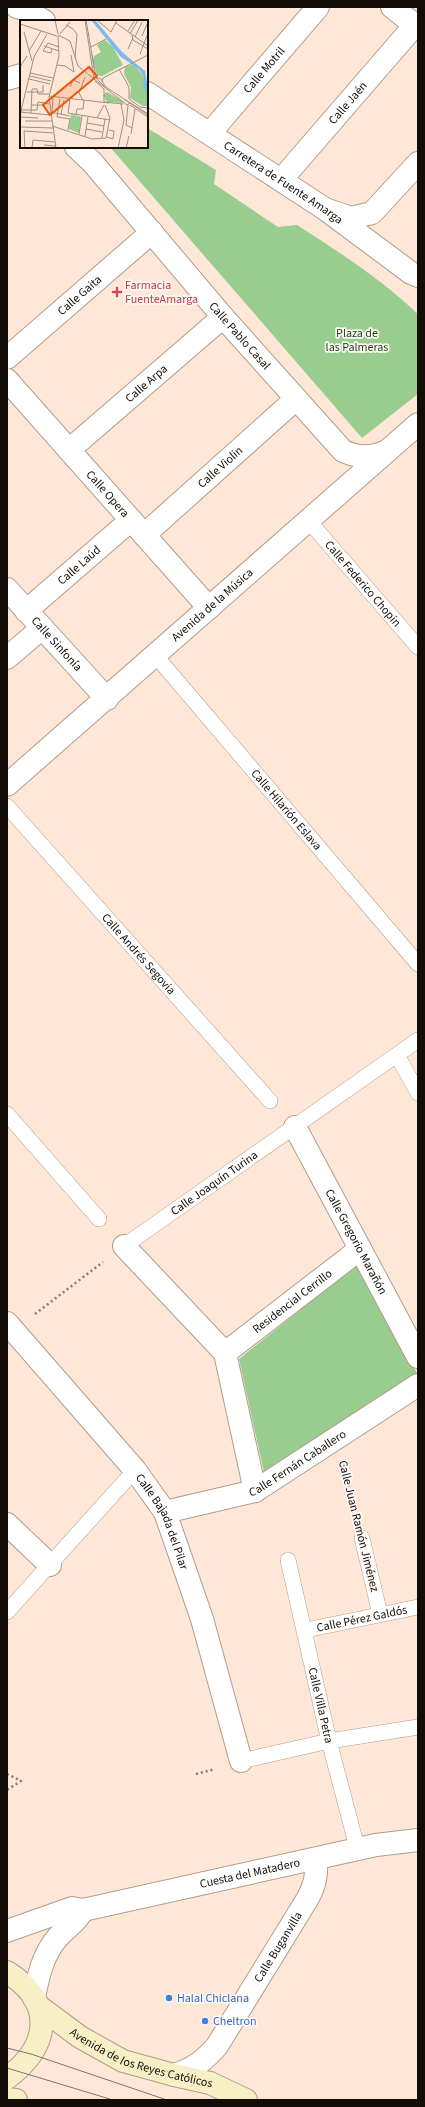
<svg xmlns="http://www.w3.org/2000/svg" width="425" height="2107" font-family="'Source Sans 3',sans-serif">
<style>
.green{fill:#98cd8f}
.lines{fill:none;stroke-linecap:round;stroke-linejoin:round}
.service-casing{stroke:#b19c8b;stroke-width:16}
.pedestrian-casing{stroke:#b19c8b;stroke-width:24}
.minor-casing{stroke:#b19c8b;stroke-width:24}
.tertiary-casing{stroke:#b19c8b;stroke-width:24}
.secondary-casing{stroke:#b19c8b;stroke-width:24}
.path{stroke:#8b7b70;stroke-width:2.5;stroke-dasharray:2 3;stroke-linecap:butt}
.service{stroke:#fff;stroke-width:15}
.pedestrian{stroke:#fff;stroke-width:22}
.minor{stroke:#fff;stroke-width:22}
.tertiary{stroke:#fff;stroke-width:22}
.secondary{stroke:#f7f0c6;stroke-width:22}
.tram{stroke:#827469;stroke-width:1}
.health-dot{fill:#e0444e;stroke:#fdf8f5;stroke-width:1.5}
.shop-dot{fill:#3f7fe0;stroke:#fdf8f5;stroke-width:1.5}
.labels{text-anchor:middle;stroke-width:3.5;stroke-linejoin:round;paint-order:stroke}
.street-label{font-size:12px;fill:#140d07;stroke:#fdf8f5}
.health-label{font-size:12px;fill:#be3a42;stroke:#fdf8f5;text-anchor:start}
.park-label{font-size:12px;fill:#1d4915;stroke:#fdf8f5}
.shop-label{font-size:12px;fill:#366cbe;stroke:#fdf8f5;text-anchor:start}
.inset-road{fill:none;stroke:#a09083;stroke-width:1}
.view{fill:#e8590c;fill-opacity:0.15;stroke:#e8590c;stroke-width:2}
.inset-edge{fill:none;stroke:#140d07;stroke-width:2}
</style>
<rect width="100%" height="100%" fill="#fee7d6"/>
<path class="green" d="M147 128 216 170 214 184 278 227 297 225C339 252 381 279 418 314V394L362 438 110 147H147Z
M356 1265 417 1373 265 1477 239 1359Z"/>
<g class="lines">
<g class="service-casing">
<g id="service">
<path id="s1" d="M308 520 418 647"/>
<path id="s2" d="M155 655 418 964"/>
<path id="s3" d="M7 806 270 1101"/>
<path d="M397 1055 418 1093"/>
<path d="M7 1114 99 1219"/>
<path id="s4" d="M124 1246 418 1040"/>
<path d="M362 1538 380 1614"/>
<path id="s5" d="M288 1560 329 1741 358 1851"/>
<path d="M7 1612 135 1470"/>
<path id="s6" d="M306 1630 418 1607"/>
<path d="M241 1761 329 1741 418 1727"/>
</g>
</g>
<g class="pedestrian-casing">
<g id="pedestrian">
<path id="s7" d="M210 133 318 7"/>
<path id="s8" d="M281 180 415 25"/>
<path d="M7 1524 50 1565"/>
</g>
</g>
<g class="minor-casing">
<g id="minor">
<path d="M392 7 415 25"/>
<path d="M7 79 21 75"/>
<path d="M325 209 351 218 372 213 418 163"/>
<path id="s9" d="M7 358 152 232"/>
<path id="s10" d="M7 380 209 608"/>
<path id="s11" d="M69 450 223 317"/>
<path id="s12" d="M144 535 296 399"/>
<path id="s13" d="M7 589 107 699"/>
<path id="s14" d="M26 611 131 520"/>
<path d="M7 658 42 628"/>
<path id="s15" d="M295 1127 418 1357"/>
<path d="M124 1246 225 1353 255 1491"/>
<path id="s16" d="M7 1323 135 1470 165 1512 202 1619 241 1761"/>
<path id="s17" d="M225 1353 360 1249"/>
<path id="s18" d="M165 1512 255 1491 418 1385"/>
<path id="s19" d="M174 2075C193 2069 204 2061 217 2046L308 1898C315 1885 317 1875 316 1860"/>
</g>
</g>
<g class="tertiary-casing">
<g id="tertiary">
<path d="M17 7 25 9 44 21"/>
<path id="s20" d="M147 93 325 209 411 273 418 276"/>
<path id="s21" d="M76 147 92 162 223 317 343 451C359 458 371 458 387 451"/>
<path id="s22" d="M7 785 418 424"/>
<path id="s23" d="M7 1931 72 1908 83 1910 376 1845 418 1840"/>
<path d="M34 1998C38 1976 43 1954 58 1937 67 1927 76 1923 83 1910"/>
</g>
</g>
<g class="secondary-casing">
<g id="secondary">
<path d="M7 1972C55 2002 51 2046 7 2078"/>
<path id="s24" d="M41 2008 80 2037 123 2061 174 2075 210 2083 246 2100"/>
<path d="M7 2099 16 2100"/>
</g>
</g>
<path class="path" d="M35 1314 103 1262
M344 1465 356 1516
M7 1774 21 1781 7 1790
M196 1774 215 1769"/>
<use href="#service" class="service"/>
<use href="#pedestrian" class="pedestrian"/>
<use href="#minor" class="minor"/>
<use href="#tertiary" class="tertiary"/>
<use href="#secondary" class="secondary"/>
<path class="tram" d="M7 2048 31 2054 167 2100
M7 2068 113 2100"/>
</g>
<path class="health-dot" d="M115 286h4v4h4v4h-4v4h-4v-4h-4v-4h4z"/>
<g class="shop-dot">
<circle cx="169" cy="1998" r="4"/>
<circle cx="205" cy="2021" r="4"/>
</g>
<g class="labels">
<g class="street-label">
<text dy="4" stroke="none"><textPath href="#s7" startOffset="83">Calle Motril</textPath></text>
<text dy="4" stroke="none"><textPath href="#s8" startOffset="102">Calle Jaén</textPath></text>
<text dy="4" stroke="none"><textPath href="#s20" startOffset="163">Carretera de Fuente Amarga</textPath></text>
<text dy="4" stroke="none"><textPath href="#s9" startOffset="96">Calle Gaita</textPath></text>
<text dy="4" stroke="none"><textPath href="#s21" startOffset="250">Calle Pablo Casal</textPath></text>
<text dy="4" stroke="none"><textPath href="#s11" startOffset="102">Calle Arpa</textPath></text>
<text dy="4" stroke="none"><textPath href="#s12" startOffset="102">Calle Violin</textPath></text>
<text dy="4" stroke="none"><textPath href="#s10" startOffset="152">Calle Opera</textPath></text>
<text dy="4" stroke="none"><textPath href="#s14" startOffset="70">Calle Laúd</textPath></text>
<text dy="4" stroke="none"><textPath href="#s1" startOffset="84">Calle Federico Chopin</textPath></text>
<text dy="4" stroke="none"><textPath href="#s22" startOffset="273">Avenida de la Música</textPath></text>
<text dy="4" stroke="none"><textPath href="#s13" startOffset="74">Calle Sinfonía</textPath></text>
<text dy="4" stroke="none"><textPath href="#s2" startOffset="203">Calle Hilarión Eslava</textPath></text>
<text dy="4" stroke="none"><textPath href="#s3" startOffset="198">Calle Andrés Segovia</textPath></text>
<text dy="4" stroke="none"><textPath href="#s4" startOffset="110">Calle Joaquín Turina</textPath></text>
<text dy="4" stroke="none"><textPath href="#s15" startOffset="130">Calle Gregorio Marañón</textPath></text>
<text dy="4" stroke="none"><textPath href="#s17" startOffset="85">Residencial Cerrillo</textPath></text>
<text dy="4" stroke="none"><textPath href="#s18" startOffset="143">Calle Fernán Caballero</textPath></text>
<text dy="4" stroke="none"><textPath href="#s16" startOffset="254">Calle Bajada del Pilar</textPath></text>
<text transform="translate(359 1526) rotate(76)" y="4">Calle Juan Ramón Jiménez</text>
<text dy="4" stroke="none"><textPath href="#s6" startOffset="57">Calle Pérez Galdós</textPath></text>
<text dy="4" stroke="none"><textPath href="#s5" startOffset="149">Calle Villa Petra</textPath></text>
<text dy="4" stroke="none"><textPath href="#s23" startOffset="251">Cuesta del Matadero</textPath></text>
<text dy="4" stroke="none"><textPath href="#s19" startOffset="169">Calle Buganvilla</textPath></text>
<text dy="4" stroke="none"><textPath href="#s24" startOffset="114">Avenida de los Reyes Católicos</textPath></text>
</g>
<g class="health-label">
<text x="125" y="289">Farmacia<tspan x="125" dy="14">FuenteAmarga</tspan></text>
</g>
<g class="park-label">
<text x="357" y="337">Plaza de<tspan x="357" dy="14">las Palmeras</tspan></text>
</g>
<g class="shop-label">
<text x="177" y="2002">Halal Chiclana</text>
<text x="213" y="2025">Cheltron</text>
</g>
</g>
<g transform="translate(20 20)">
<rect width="128" height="128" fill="#fee7d6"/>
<path d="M85 20 93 27 103 45 82 56 77 55 73 40 74 36 81 32 77 25ZM114 44 124 57V64L128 69V86H123L110 78 111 67 104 54 105 47ZM87 72 104 82 103 83 87 82 83 75ZM51 94 61 97 59 113 49 109Z" fill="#98cd8f"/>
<path d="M71 0H75L102 32 125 51 128 69H123L124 57 119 49 101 37Z" fill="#7bb9f1"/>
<path class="inset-road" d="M35 0 38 14M65 0 74 59 107 85 110 83M66 0 76 58 83 65 128 95M77 0 91 12 97 0M96 3 128 26M0 4 37 16M46 5 53 9 57 14 55 38M108 11 115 0M4 12 12 41M40 14 50 2M110 14 118 0M38 15 50 21 58 46 74 59M112 15 113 20 128 29M122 16 127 4M115 17 122 2M24 26 39 31M71 27 86 19M32 29 31 33 23 31 28 23 39 27M108 29 113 18M9 31 21 11M120 34 128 13M51 35 54 52M72 35 74 48M37 45 45 46 54 52M0 47 7 36M99 49 109 67V79L120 87 128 88M10 53 33 58M10 56 31 61M74 57 81 59 85 66M9 59 30 64M75 61 84 69V82M82 62 83 58 128 35M50 67 53 60 60 63M7 72H23V65M29 76 89 83M40 79 37 97 50 99M104 79 128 94M84 82 103 84M11 85H23V82M108 85 106 105 112 108M110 85 128 97M1 90H17L18 82 29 84M0 92 30 95M30 92 50 96M11 93 12 69H17L18 74H29M32 93 33 78M48 93 90 100M48 93 50 80M41 94 44 80M0 95 14 37 27 14M56 95 57 89H63L64 82 59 73 65 57M0 97 18 98M77 98 84 85M5 101H32M67 103 84 106M32 106 72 119 86 118 90 98 85 85M1 107 33 108M66 109 82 112M48 110 50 98M4 111 33 113M4 111 5 128M59 114 62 96M111 114 115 89M65 116 68 97M87 117 93 119 94 111 89 110M82 118 85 99M24 125 36 126M12 128 13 120 35 122M36 128 29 77 39 36 38 16M98 128 104 100 101 84M106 128 109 116"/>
<path class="view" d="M69 47 77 56 30 95 23 85Z"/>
<rect width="128" height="128" class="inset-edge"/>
</g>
<rect width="425" height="2107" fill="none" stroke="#140d07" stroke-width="16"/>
</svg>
